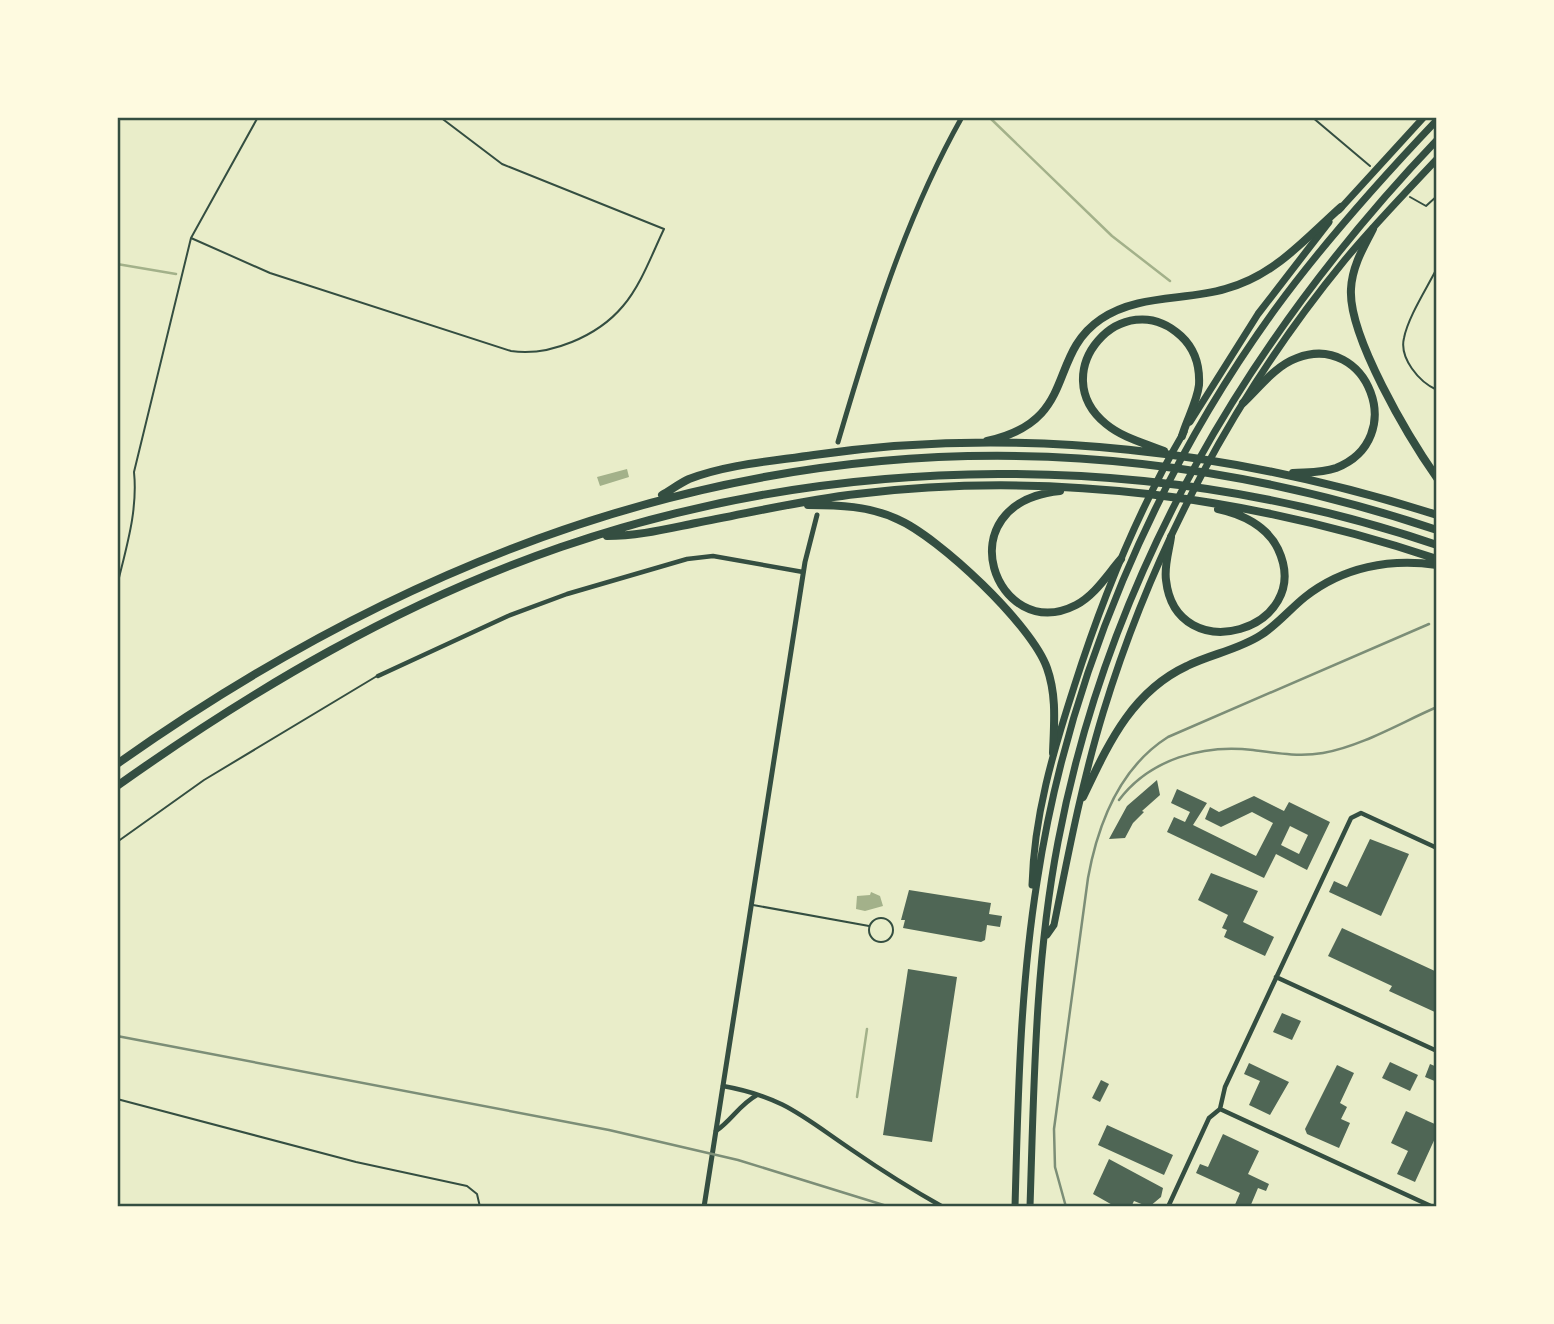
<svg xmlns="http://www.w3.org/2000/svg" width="1554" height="1324" font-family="'Titillium Web',sans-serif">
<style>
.water{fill:#a3b18a}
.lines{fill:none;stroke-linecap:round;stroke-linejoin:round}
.stream{stroke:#a3b18a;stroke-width:2.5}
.building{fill:#4f6655;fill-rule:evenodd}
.path{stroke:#344e41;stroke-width:2}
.service{stroke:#344e41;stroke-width:2}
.minor{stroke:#344e41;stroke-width:4.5}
.tertiary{stroke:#344e41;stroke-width:5}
.trunk{stroke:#344e41;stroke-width:7}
.motorway{stroke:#344e41;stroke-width:8}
.rail{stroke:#7c8e77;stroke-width:2.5}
.neatline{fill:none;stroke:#344e41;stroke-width:2.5}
</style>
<rect width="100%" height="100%" fill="#e9edc9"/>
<path class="water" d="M627 469 629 477 600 486 597 477Z
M871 892 880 896 883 906 865 911 856 909 857 896 870 895Z"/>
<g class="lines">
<path class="stream" d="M989 117 1112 236 1170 281
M117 264 176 274
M857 1097 867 1029"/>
</g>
<path class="building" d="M1157 780 1160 795 1142 811 1144 812 1133 823 1125 838 1109 839 1127 806Z
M1177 789 1207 803 1193 825 1256 856 1273 823 1252 812 1221 827 1205 819 1210 807 1219 812 1254 796 1284 811 1289 802 1330 822 1307 870 1276 854 1264 878 1167 832 1174 817 1185 822 1190 812 1171 803ZM1290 826 1308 835 1299 854 1281 845Z
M1370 839 1409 854 1381 916 1329 892 1334 881 1347 887Z
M1211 873 1258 891 1243 922 1274 937 1265 956 1224 937 1227 930 1222 928 1228 915 1198 900Z
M909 890 991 903 989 914 1002 916 1000 927 987 925 985 940 981 942 903 928 905 920H901Z
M1342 928 1437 972V1013L1389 991 1392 986 1328 956Z
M908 969 957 977 932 1142 883 1135Z
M1282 1013 1301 1021 1292 1040 1273 1032Z
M1390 1062 1418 1075 1410 1091 1382 1078Z
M1249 1063 1289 1082 1270 1115 1249 1105 1260 1081 1244 1074Z
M1430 1064 1437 1067V1082L1425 1077Z
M1337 1065 1354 1073 1340 1103 1347 1107 1341 1119 1350 1123 1339 1148 1307 1134 1305 1129Z
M1101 1080 1109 1084 1100 1102 1092 1098Z
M1406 1111 1437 1125V1134L1415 1182 1397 1174 1408 1151 1391 1143Z
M1107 1125 1173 1155 1164 1175 1098 1145Z
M1223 1134 1259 1151 1248 1174 1269 1184 1266 1191 1258 1188 1250 1207H1234L1240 1193 1196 1173 1200 1164 1208 1167Z
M1109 1159 1163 1188 1161 1197 1149 1207 1134 1201 1131 1207H1116L1093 1194Z"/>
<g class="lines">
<path class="path" d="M1312 117 1370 166
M1410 197 1426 206 1437 196
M191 238 270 273 511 351C549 357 598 336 623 306 641 285 652 254 664 229L502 164 440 117
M117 586C126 548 138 511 134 472L191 238 258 117
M117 1099 356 1162 467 1186 477 1194 480 1207"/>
<path class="service" d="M1437 268C1427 288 1408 317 1404 338 1399 358 1419 382 1437 390
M117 842 204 780 377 676
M753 905 869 926
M869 930a12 12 0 1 1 24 0a12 12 0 1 1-24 0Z"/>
<path class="minor" d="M378 676 508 616 567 594 687 559 713 556 803 572
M1276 977 1437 1051
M723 1086C784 1097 803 1117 852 1150 881 1170 911 1189 943 1207
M1220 1109 1225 1087 1351 818 1361 813 1437 848
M716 1131C732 1120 739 1105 757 1095
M1168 1207 1209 1118 1220 1109 1433 1207"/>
<path class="tertiary" d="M838 442C871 330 904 220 962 117
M704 1207 805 562 817 515"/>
<path class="trunk" d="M1339 210 1424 117
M1190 422 1258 314 1329 222
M1032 885C1034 816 1053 752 1074 687 1102 599 1137 512 1184 432
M1047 935 1054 925C1068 855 1082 782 1103 713 1153 549 1235 394 1344 261 1373 226 1406 192 1437 159
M1015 1207C1018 1098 1020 989 1037 882 1068 677 1155 475 1276 308 1325 241 1380 180 1437 120
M1030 1207C1034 1085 1035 962 1058 842 1109 573 1250 336 1437 140"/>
<path class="motorway" d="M1373 229C1363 248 1352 267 1351 289 1348 336 1409 438 1437 478
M1243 403C1260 387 1275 366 1297 358 1367 331 1410 439 1336 468 1322 473 1308 472 1293 473
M987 441C1079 421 1046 356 1101 319 1138 294 1184 301 1225 289 1274 276 1304 240 1341 207
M1164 451C1144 443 1123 438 1106 424 1043 373 1123 282 1181 336 1195 349 1200 366 1199 385 1197 402 1187 419 1182 436
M1060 491C943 503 996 646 1076 605 1095 595 1107 575 1121 559
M662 495C671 490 680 483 689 479 728 464 774 461 814 455 1023 425 1236 451 1437 515
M808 505C839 505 869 506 897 519 939 537 1032 625 1047 668 1057 696 1054 724 1053 753
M607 536C638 536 666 529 696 523 750 513 803 500 857 494 1052 470 1251 497 1437 559
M1171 537C1169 551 1164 566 1166 580 1176 671 1316 630 1278 549 1267 526 1242 514 1218 509
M117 764C519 479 960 370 1437 530
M117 786C255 688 401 602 561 547 841 451 1156 449 1437 545
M1083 797C1108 745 1131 692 1187 666 1211 654 1238 650 1261 635 1277 625 1290 609 1305 597 1343 567 1390 558 1437 565"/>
<path class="rail" d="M1119 800C1150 759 1203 744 1253 750 1276 753 1299 757 1323 753 1362 746 1400 723 1437 707
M117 1036 609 1130 738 1160 890 1207
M1066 1207 1055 1167 1054 1129 1088 878C1098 823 1119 768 1168 737L1429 624"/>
</g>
<rect width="1554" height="1324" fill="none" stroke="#fefae0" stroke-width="238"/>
<rect x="119" y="119" width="1316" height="1086" class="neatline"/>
</svg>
